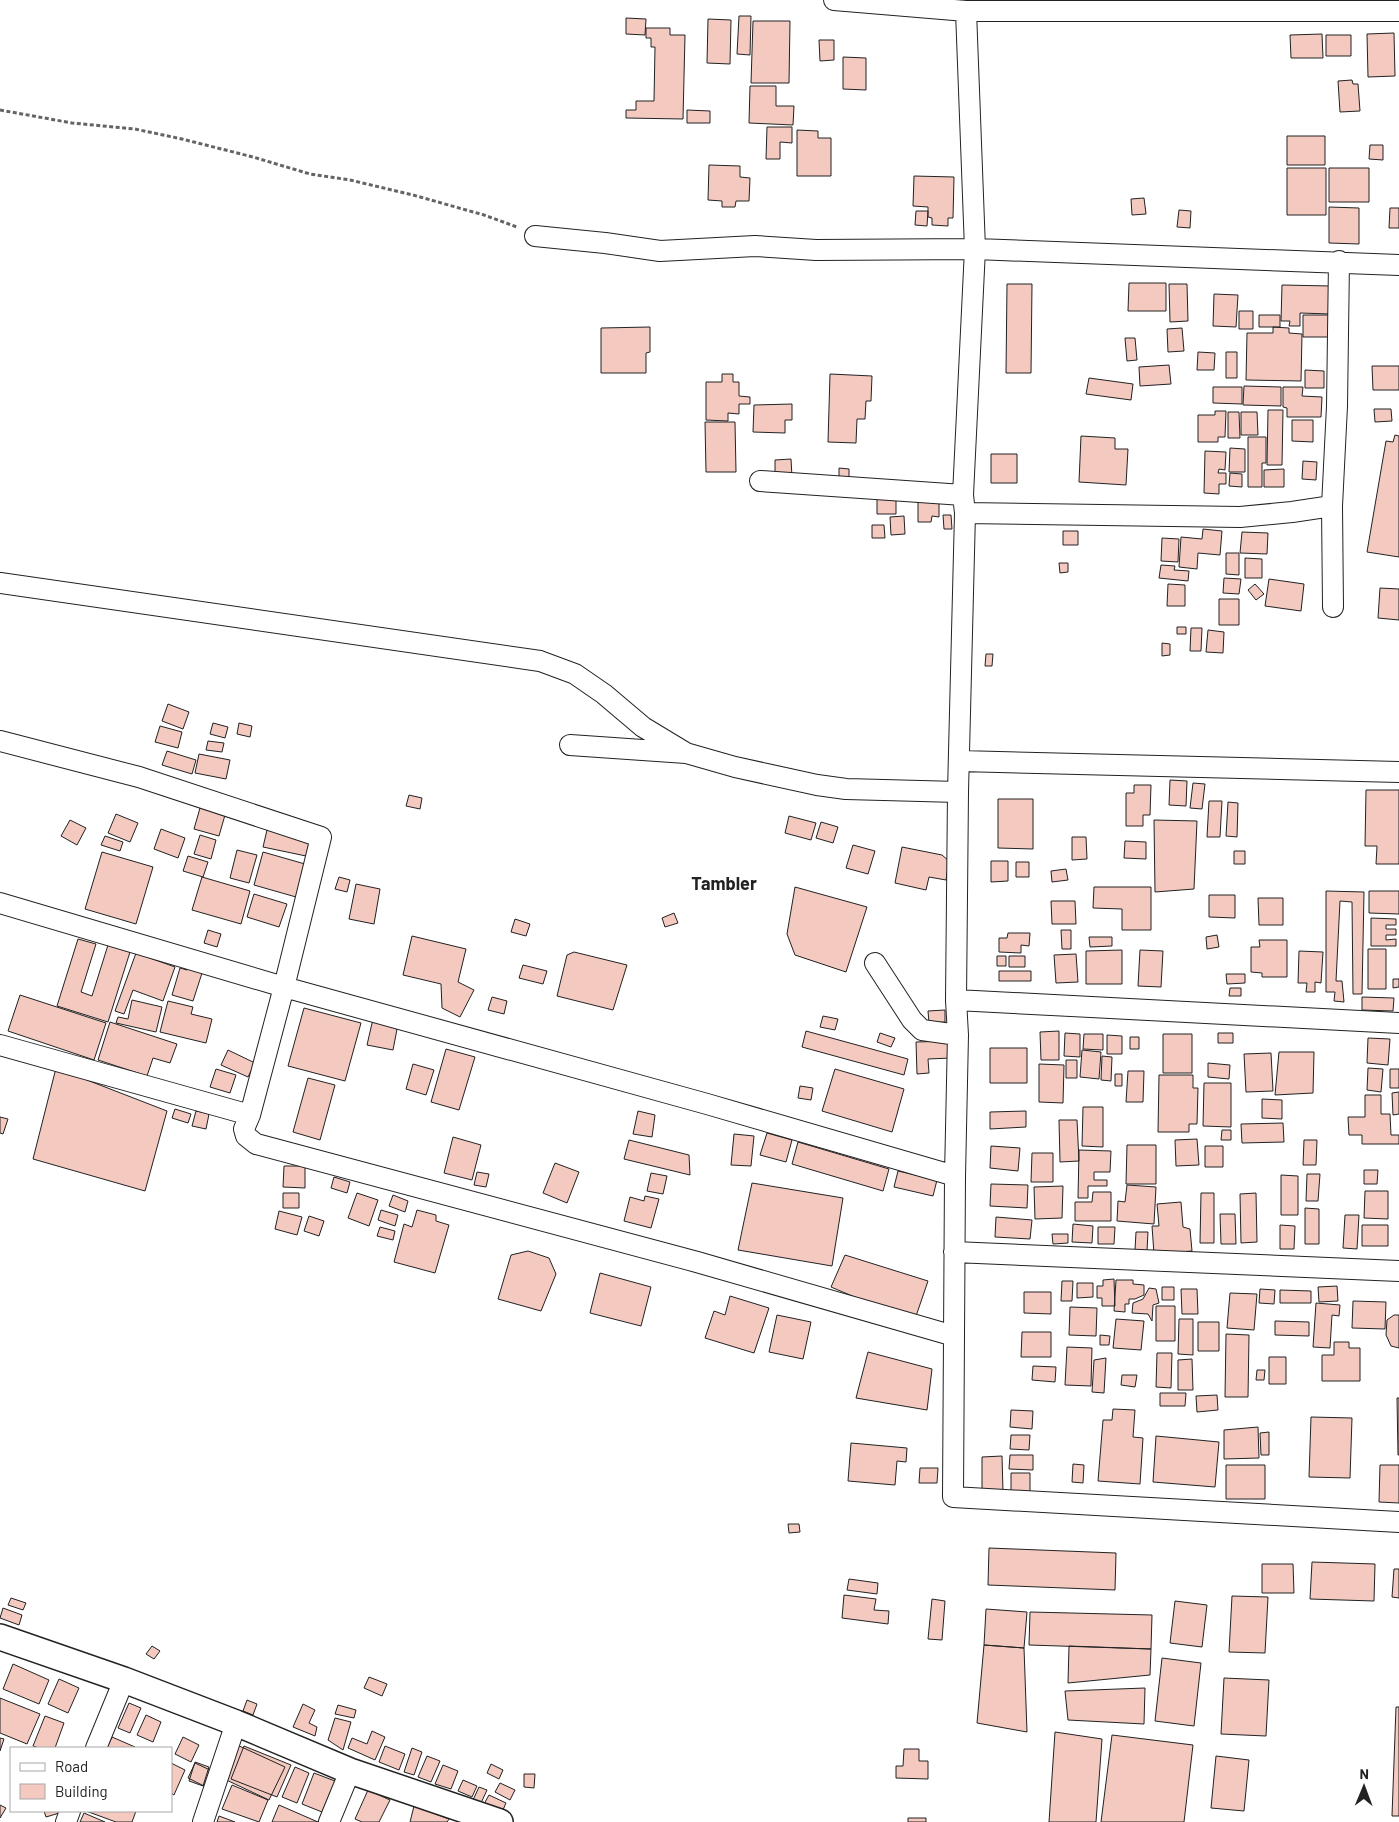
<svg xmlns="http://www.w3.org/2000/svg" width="1399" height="1822" font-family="Barlow,sans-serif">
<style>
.building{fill:#f3c9c0;stroke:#222}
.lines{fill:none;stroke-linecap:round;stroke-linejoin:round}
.minor-casing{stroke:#222;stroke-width:22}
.tertiary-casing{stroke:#222;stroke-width:28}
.path{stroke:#646464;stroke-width:3;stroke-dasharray:4 2.5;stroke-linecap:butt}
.minor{stroke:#fff;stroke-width:20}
.tertiary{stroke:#fff;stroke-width:25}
.labels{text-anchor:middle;stroke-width:4;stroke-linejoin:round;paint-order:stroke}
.district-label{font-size:18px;font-weight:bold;fill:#222;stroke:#fff}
</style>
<rect width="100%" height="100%" fill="#fff"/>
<path class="building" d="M739 16H751L750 55 737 54Z
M626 18 646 19 645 35 626 34Z
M708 19 731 20 730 64 707 63Z
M753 21H790L789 83H751Z
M646 28H670V35H685L683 119 626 118V110H636V101H654L655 47H651V38H646Z
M1394 33 1395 76 1368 77 1367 34Z
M1322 34 1323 58H1291L1290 35Z
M1326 35H1351V56H1326Z
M819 40H834V60L820 61Z
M843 57 866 58V90L843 89Z
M1352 80 1353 84H1358L1360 111 1340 112 1338 81Z
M750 86H776V106H794L793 125 749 123Z
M687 110 710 111V123H687Z
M767 127H792V143L780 142V159H766Z
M797 130 818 131V138H831V176H797Z
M1287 136H1325V165H1287Z
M1370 145H1383V160L1369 159Z
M709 165 740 166V177L750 178 749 201H736L735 207H722V201L708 200Z
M1287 168H1326V215H1287Z
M1329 168H1369V202H1329Z
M914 176 954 177 953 218H948V226L932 225V218L928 217V207L913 206Z
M1144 198 1146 214 1132 215 1131 199Z
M1329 207 1359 208V244L1329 243Z
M1390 208H1399V228H1389Z
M1179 210 1191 211 1190 228 1177 227Z
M916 211H928L927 226 915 225Z
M1129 283H1166V311H1128Z
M1007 284H1032L1031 373H1006Z
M1169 284H1187L1188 321 1170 322Z
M1282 285 1331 286 1330 314 1300 313V326H1289L1290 321H1281Z
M1214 294 1238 295 1236 327 1213 326Z
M1239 311H1253V329H1239Z
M1259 315H1280V327H1259Z
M1303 315H1330V337H1303Z
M650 327V352L646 353V373H601V328Z
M1273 327 1289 328V333L1302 334 1301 381 1246 380 1247 333H1273Z
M1182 328 1184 351 1168 352 1167 329Z
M1125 338H1135L1137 360 1127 361Z
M1198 352 1215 353 1214 370H1197Z
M1226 352H1237V378H1226Z
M1169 365 1171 384 1140 386 1139 367Z
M1372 366H1399V390H1373Z
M1305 370 1324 371V388H1305Z
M722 374H733V382H739V396L750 397V404H739V414L728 413V421L706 420V382H722Z
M830 374 872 376 871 401H866L865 419H857L856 443 828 442Z
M1089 378 1133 384 1131 400 1086 394Z
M1244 386 1281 387V406L1243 405Z
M1213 387H1242V404L1213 403Z
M1283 387H1303L1302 396 1322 397 1321 417H1287V408L1283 407Z
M792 404V420H785V433L753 432 754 405Z
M1374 409H1391L1392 421 1375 422Z
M1268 410H1283L1282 465H1267Z
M1215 411H1226L1225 437H1218V442H1198V415H1215Z
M1228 412H1239L1240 438H1228Z
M1241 412H1257L1258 435H1241Z
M1292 420H1313V442L1292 441Z
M705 422H735L736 472H706Z
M1395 435 1399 436V557L1367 552 1386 441 1393 442Z
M1081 436 1115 438V449H1128L1126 485 1079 482Z
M1248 437H1266V463H1262V487H1248Z
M1230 448 1245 449V472H1229Z
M1205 451 1226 452 1225 470 1219 469 1218 473H1226V484H1219V494L1204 493Z
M991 454H1017V483H991Z
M791 459 792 477H775V460Z
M1303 461 1317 462 1316 480 1302 479Z
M839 468 849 469V477H839Z
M1284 469V487H1264V470Z
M1230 473 1242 474V487L1229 486Z
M877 499H896V514H877Z
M918 500H939V517L932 516 931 522H918Z
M943 515H951L952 529H944Z
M904 516 905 534 891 535 890 517Z
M872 525H884L885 538H872Z
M1203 529 1222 531 1220 555 1198 553 1197 569 1179 567 1181 537 1202 539Z
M1063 531H1078V545H1063Z
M1242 532 1268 533 1267 554 1240 553Z
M1162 538 1179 539 1178 562 1161 561Z
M1226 553H1239V575L1226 574Z
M1245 558 1262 559V578H1245Z
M1059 563H1068V572L1060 573Z
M1161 565 1175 566 1174 570 1189 571 1188 581 1159 578Z
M1224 578 1241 579 1239 594 1223 593Z
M1269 579 1304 584 1301 611 1265 606Z
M1168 584 1185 585V606H1167Z
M1255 584 1264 594 1256 600 1248 590Z
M1380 588 1399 589V620L1378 618Z
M1219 599H1239V625H1219Z
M1177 627H1186V634H1177Z
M1191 628H1202L1201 651H1190Z
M1208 630 1224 632 1223 653 1206 652Z
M1162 643 1170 644V655L1162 656Z
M986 654H993L992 666H985Z
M168 704 189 712 183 729 162 721Z
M213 723 228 727 225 738 210 734Z
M239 723 252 726 250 737 237 734Z
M160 726 182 732 178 748 155 742Z
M208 741 224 743 222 752 206 750Z
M167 751 196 760 192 774 162 765Z
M199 754 230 760 226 779 195 773Z
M1170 780 1187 781 1186 806 1169 805Z
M1193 783 1205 784 1202 809 1190 808Z
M1134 785H1151L1150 815H1143V826H1126V793H1134Z
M1366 790H1399V864H1376L1377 846H1365Z
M409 795 422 798 420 809 406 806Z
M998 799H1033V849L998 848Z
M1209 801H1222L1220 837H1207Z
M1228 802 1238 803 1237 837 1226 836Z
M200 808 225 815 219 836 194 829Z
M116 814 138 823 130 842 108 833Z
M789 816 816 823 811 840 785 833Z
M70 820 86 828 77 845 61 836Z
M1154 820 1197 821 1194 889 1155 892Z
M821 822 838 827 833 843 816 838Z
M161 829 185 838 178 858 154 849Z
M267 830 310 840 306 856 263 847Z
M200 835 216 840 211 859 194 854Z
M105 836 123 842 120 851 101 845Z
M1072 837H1086L1087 859 1072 860Z
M1125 841 1146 842V859L1124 858Z
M853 845 875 851 868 874 846 868Z
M902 847 942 855 949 861 946 880 929 877 926 890 895 883Z
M237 850 257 855 249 883 230 878Z
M1234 851H1245V864H1234Z
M102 852 153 867 136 924 85 909Z
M263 852 305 864 296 897 254 885Z
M188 856 208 862 203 877 183 871Z
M991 861H1008V881L991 882Z
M1016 862H1029V877H1016Z
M1066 869 1068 880 1052 882 1051 871Z
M202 877 250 891 241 924 192 910Z
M339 877 350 880 347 892 335 889Z
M356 884 380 889 374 924 349 919Z
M795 887 867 907 846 972 795 955 787 934Z
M1094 887H1151V930H1122V909L1093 908Z
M1326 891 1364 892 1362 994H1353L1352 902 1340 901 1336 981H1342L1344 1002 1334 1001 1335 992H1326Z
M1369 891H1399V914L1369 913Z
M254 894 287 904 279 927 247 917Z
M1209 895H1235V918L1209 917Z
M1258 898H1283V925H1259Z
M1051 901H1075L1076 924H1052Z
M674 913 678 923 665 927 662 918Z
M1371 918 1396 919V925H1386V929H1396V935H1386V940L1396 939V946H1371Z
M515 919 530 924 526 936 511 932Z
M208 930 221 934 217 947 204 943Z
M1061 930H1071V949H1062Z
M1008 933H1030L1029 946 1021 945V953L999 952V938H1007Z
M1217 935 1219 947 1207 949 1206 937Z
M412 936 466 949 458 982 474 990 460 1017 442 1008 441 984 403 975Z
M1089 937H1112V946L1090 947Z
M78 939 96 944 81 992 92 996 108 945 130 952 108 1022 57 1006Z
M1259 940H1287V977H1262V973L1251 972V947H1260Z
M1368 949H1386V989H1368Z
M1122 950V984H1086V951Z
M1140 950 1163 951 1161 987 1138 986Z
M1299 951 1323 952 1321 983 1315 982V992H1306L1307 983H1298Z
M574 952 627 965 613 1010 557 996 567 955Z
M136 953 175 967 163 1001 133 990 124 1014 115 1011Z
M1076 954 1078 982 1056 983 1054 955Z
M997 956H1006V966H997Z
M1009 956H1025V967H1009Z
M188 965 203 970 193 1001 172 995 180 968 187 970Z
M523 965 547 971 543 984 519 978Z
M999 971H1031V981H999Z
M1226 974H1245V983L1227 984Z
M1393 979H1399V987L1393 988Z
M1230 988H1241V996H1229Z
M20 995 106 1023 94 1060 8 1031Z
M492 997 507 1001 504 1014 488 1010Z
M1362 997 1394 998 1393 1011 1362 1010Z
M132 1000 162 1007 156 1032 116 1023 118 1017 128 1019Z
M168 1001 193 1007 191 1014 212 1019 206 1043 160 1032Z
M304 1008 361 1023 345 1081 288 1066Z
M945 1010V1022L929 1023 928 1011Z
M823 1016 838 1019 835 1030 820 1027Z
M373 1019 398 1024 393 1050 367 1045Z
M110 1022 177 1044 170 1063 153 1058 147 1076 98 1060Z
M806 1031 908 1059 904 1075 802 1047Z
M1059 1031V1060H1041L1040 1032Z
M880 1033 895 1038 891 1047 877 1042Z
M1065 1033 1080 1034V1057L1064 1056Z
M1218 1033H1233V1043H1218Z
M1084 1034H1103V1050L1083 1049Z
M1163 1034H1192V1073H1163Z
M1107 1035 1122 1036V1054H1107Z
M1130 1037H1139V1049H1130Z
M1368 1038 1390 1039 1388 1065 1367 1063Z
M950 1041 951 1058 928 1059 929 1073 917 1074 916 1042Z
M990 1048H1027V1083H990Z
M446 1049 475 1057 459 1110 431 1102Z
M228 1050 255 1063 248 1077 221 1065Z
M1082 1050 1101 1052 1099 1079 1080 1077Z
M1279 1052H1314L1313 1093 1275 1095Z
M1271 1053 1273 1091 1246 1092 1244 1054Z
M1102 1056 1112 1057 1111 1081 1101 1080Z
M1066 1060H1077V1078H1066Z
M1208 1063 1230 1065 1229 1079 1208 1077Z
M413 1064 434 1070 426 1095 406 1089Z
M1039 1064 1064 1065 1063 1103 1039 1102Z
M56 1068 167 1111 145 1191 33 1159Z
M1368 1068 1383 1069 1381 1092 1367 1090Z
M216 1069 236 1075 230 1093 210 1087Z
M835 1069 904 1089 892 1132 822 1111Z
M1390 1069H1399V1088H1390Z
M1128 1071H1144L1143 1102H1126Z
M1115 1074H1122V1086H1115Z
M1159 1075H1193V1088H1198L1197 1124H1189V1132H1158Z
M308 1078 335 1085 320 1140 293 1132Z
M1204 1083H1231V1127L1203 1126Z
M800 1086 813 1088 811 1100 798 1098Z
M1399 1092V1114L1393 1115 1392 1093Z
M1365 1095H1381V1114H1390L1391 1135H1399V1144H1362V1135H1349L1348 1117H1365Z
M1262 1099 1282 1100V1119L1262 1118Z
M1083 1107H1103V1147L1082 1146Z
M175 1109 191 1114 188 1123 172 1118Z
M196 1111 209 1114 206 1129 192 1126Z
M638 1111 655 1115 652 1137 633 1134Z
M1026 1111V1127L990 1129V1112Z
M0 1117 8 1119 3 1134 0 1133Z
M1059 1120H1077L1079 1161 1060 1162Z
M1283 1123 1284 1142 1242 1143 1241 1124Z
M1222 1130H1231V1140H1221Z
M767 1133 792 1140 786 1162 760 1155Z
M734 1134 754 1136 751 1166 731 1165Z
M453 1137 481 1145 472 1180 444 1173Z
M1197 1139 1199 1165 1176 1166 1175 1140Z
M629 1140 689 1155 690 1175 624 1159Z
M1304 1140H1317L1316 1165H1303Z
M798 1142 889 1169 883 1191 792 1164Z
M1127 1145H1156V1184H1126Z
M991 1146 1020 1148 1018 1171 990 1168Z
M1205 1146H1223V1167H1205Z
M1079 1150 1111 1151 1110 1172H1094V1180H1107V1186H1088V1198H1078Z
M1032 1153H1053V1182H1031Z
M555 1163 579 1172 567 1203 543 1193Z
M284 1166H305V1188L283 1187Z
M1364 1170H1378L1377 1184H1364Z
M898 1171 937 1180 933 1196 894 1187Z
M477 1172 489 1174 486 1187 474 1185Z
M651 1173 667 1176 663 1194 647 1191Z
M1307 1174H1320L1318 1201H1306Z
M1281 1175 1298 1176V1215H1281Z
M334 1177 350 1182 347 1193 331 1188Z
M752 1183 843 1198 832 1266 738 1250Z
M991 1184 1028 1185 1027 1208 990 1206Z
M1127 1185 1156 1187 1154 1224 1117 1221 1118 1201 1125 1202Z
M1063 1186 1062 1218 1035 1219 1034 1187Z
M1365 1191H1388V1219L1364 1218Z
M1093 1192H1111V1221H1075V1202H1092Z
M283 1193H299V1208H283Z
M357 1193 378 1200 369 1226 348 1218Z
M1201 1193H1214V1243H1200Z
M1256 1193 1257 1242 1241 1243 1240 1194Z
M393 1195 408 1201 405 1212 389 1206Z
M645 1196 659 1199 651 1228 624 1221 630 1197 644 1201Z
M1181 1202 1183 1227 1190 1229 1192 1251 1154 1254 1152 1226H1159L1157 1204Z
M1305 1208 1319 1209V1244H1305Z
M381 1210 398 1215 395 1226 378 1220Z
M417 1210 436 1215V1221L449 1225 435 1273 394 1262 404 1224 412 1227Z
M279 1211 302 1217 297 1235 275 1229Z
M1220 1214H1235L1236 1244H1221Z
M1345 1215H1359L1357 1249 1343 1248Z
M309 1216 324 1221 319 1236 304 1231Z
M996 1217 1032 1220 1030 1239 995 1237Z
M1073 1224 1093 1226 1092 1243 1072 1242Z
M1280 1225 1295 1226 1294 1249H1280Z
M1362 1225H1388V1246H1362Z
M380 1227 395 1231 393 1240 377 1236Z
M1098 1227H1115L1114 1244H1098Z
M1136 1232H1148L1147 1251 1135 1250Z
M1052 1234H1068V1243L1053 1244Z
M528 1251 549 1258 556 1274 541 1311 498 1299 511 1255Z
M845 1255 928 1281 914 1322 831 1287Z
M600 1273 651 1287 641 1326 590 1313Z
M1114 1279 1115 1306H1102V1298H1097V1286H1103V1280Z
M1116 1280H1133V1284L1144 1285V1295L1135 1299H1129V1304H1125V1312L1114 1311Z
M1062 1281H1073L1072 1301H1061Z
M1077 1283H1093V1297L1077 1298Z
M1337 1286 1338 1301 1319 1302 1318 1287Z
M1162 1287H1174V1300H1162Z
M1149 1288 1156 1289 1159 1303 1153 1305 1152 1321 1148 1314 1132 1313 1133 1303 1143 1299Z
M1181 1289H1197L1198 1314H1182Z
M1260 1289 1275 1290 1274 1304 1259 1303Z
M1280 1290 1311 1291V1303H1280Z
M1024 1292H1051V1314L1024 1313Z
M1230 1293 1257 1294 1254 1330 1227 1328Z
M730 1296 769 1308 754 1353 705 1338 714 1311 725 1315Z
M1353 1301 1386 1302 1385 1329 1352 1328Z
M1316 1303 1340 1305 1339 1316 1332 1315 1330 1348 1313 1347Z
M1156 1306H1175V1341H1156Z
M1070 1307 1097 1308 1096 1336 1069 1335Z
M777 1315 811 1322 803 1359 769 1352Z
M1394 1315H1399V1348L1391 1346 1386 1335 1387 1320Z
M1116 1319 1144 1321 1141 1350 1113 1348Z
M1179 1319H1193V1355L1178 1354Z
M1275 1321 1309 1322V1336L1275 1335Z
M1198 1322H1219V1351H1198Z
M1022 1332H1051V1357H1021Z
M1226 1334 1249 1335 1248 1397H1225Z
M1100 1335 1110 1336 1109 1345H1100Z
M1334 1342H1349V1348H1360V1381H1322V1355H1334Z
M1067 1347 1092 1348 1091 1386 1065 1385Z
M868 1352 932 1369 927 1410 856 1398Z
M1157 1353H1172L1171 1388 1156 1387Z
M1269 1357H1286V1384H1269Z
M1106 1358 1104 1393 1092 1392 1094 1360Z
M1192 1359 1193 1390H1178V1360Z
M1033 1366 1056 1367 1055 1382 1032 1380Z
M1257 1370H1265L1264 1380H1256Z
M1122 1375H1137L1135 1387 1121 1385Z
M1160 1393H1186L1185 1406H1160Z
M1217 1395 1218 1410 1197 1412 1196 1396Z
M1397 1398H1399V1455H1398Z
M1113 1409 1135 1410 1133 1437 1143 1438 1140 1484 1098 1481 1103 1420H1112Z
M1011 1410 1033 1411 1032 1429 1010 1427Z
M1311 1417 1352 1418 1350 1478 1309 1477Z
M1258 1427 1259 1458 1224 1459V1430Z
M1269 1432V1455H1261L1260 1433Z
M1011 1435H1030L1029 1450 1010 1449Z
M1156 1436 1219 1442 1215 1487 1153 1482Z
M851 1443 907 1448 906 1462 897 1461 895 1485 848 1481Z
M1010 1455H1033V1470L1009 1469Z
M1002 1456 1003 1492H982V1457Z
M1073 1464 1084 1465 1083 1483 1072 1482Z
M1226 1465H1265V1499H1226Z
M1380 1465H1399V1503L1379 1502Z
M920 1468H938L937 1483H919Z
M1011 1473H1030V1493H1011Z
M788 1524H799L800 1532 789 1533Z
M989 1548 1116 1553 1115 1590 988 1585Z
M1312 1562 1375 1564 1374 1601 1310 1599Z
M1262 1564H1293L1294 1593H1262Z
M1394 1569H1399V1598L1392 1597Z
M849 1579 878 1583 877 1594 847 1590Z
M844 1595 876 1599 874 1610 889 1611 888 1624 842 1618Z
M1232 1596 1268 1597 1265 1653 1229 1652Z
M11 1598 26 1603 23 1610 8 1605Z
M932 1599 945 1601 942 1640 928 1639Z
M1175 1601 1207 1605 1202 1647 1170 1643Z
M3 1608 22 1615 19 1625 0 1618Z
M986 1609 1027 1612 1024 1648 984 1645Z
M1030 1612 1152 1615 1151 1649 1029 1645Z
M984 1645 1024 1648 1027 1732 977 1723Z
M152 1646 160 1651 154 1659 146 1654Z
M1069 1646 1151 1649 1150 1675 1068 1683Z
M1162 1658 1201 1663 1194 1726 1155 1721Z
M13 1664 49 1680 39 1704 3 1689Z
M369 1677 387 1684 382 1696 364 1688Z
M1224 1678 1269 1680 1266 1736 1221 1734Z
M59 1679 79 1688 68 1713 48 1704Z
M1145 1688 1144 1724 1068 1720 1065 1691Z
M0 1698 40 1714 27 1744 0 1733Z
M247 1700 257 1704 253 1715 243 1711Z
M129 1703 141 1708 130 1733 118 1728Z
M303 1704 315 1710 309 1723 317 1727 315 1736 293 1727Z
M338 1705 356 1710 354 1718 335 1714Z
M1396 1707H1399V1816H1392Z
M146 1715 161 1722 153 1742 137 1735Z
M45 1716 64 1723 55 1748H39L33 1746Z
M335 1718 351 1722 343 1750 328 1740Z
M372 1731 385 1737 375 1760 348 1748 352 1738 367 1744Z
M1055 1732 1102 1739 1096 1822H1049Z
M1112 1735 1193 1745 1184 1822H1101Z
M112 1737 135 1747V1748H107Z
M183 1737 199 1745 191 1762 175 1754Z
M0 1738 4 1739 0 1751Z
M235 1744 285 1767 269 1800 220 1777Z
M244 1746 291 1765 277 1797 231 1779Z
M385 1746 405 1754 399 1770 379 1762Z
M412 1748 422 1752 414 1775 404 1772Z
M904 1749H919V1761H928V1779L896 1778V1766H903Z
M427 1756 440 1761 431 1782 418 1777Z
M1216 1756 1249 1760 1244 1811 1211 1808Z
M195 1762 209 1767 203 1786 189 1781Z
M171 1763 185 1770 174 1795 171 1793Z
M195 1763 212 1771 204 1786 188 1778Z
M491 1764 503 1770 499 1779 487 1773Z
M443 1765 458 1771 451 1789 435 1784Z
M295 1767 309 1773 297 1803 282 1797Z
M314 1773 335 1781 322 1812 302 1804Z
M524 1774H535L534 1788 524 1787Z
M463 1780 477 1786 472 1797 458 1791Z
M500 1783 515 1790 510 1800 495 1792Z
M232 1785 268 1800 259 1822 222 1809Z
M479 1787 487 1790 481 1803 473 1800Z
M368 1790 390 1800 379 1822H362L355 1819Z
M489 1795 506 1803 502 1812 484 1804Z
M0 1805 6 1808 0 1818Z
M279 1805 318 1822H272Z
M414 1806 449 1819 447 1822H410Z
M44 1811H66L46 1817Z
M86 1811H136L132 1822H116Z
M84 1813 105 1822H80Z
M219 1816 235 1822H217Z
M908 1818H926V1822H908Z"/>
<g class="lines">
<g class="minor-casing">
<path id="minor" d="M834 0 966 11H1399
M966 11 975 249 963 495 965 513 958 792 956 1000 958 1035 955 1176 953 1497 1399 1522
M535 236 605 243 660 251 755 246 816 250 975 249 1399 265
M760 481 963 495
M1332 506 1333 607
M965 513 1240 517 1292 512 1332 506 1337 406 1339 261
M0 583 540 661 575 674 604 694 643 727 686 753
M0 741 139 777 321 837 284 987 250 1115
M570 745 686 753 735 767 817 785 846 789 958 792
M960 761 1399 772
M0 903 284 987 707 1104 955 1176
M875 963 912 1020 922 1030 958 1035
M956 1000 1399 1023
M0 1045 250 1115 244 1129 246 1136 256 1144 697 1262 954 1336
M954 1252 1399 1271
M96 1748 124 1680
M66 1822 70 1811
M203 1822 236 1723
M329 1822 350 1771"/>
</g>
<g class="tertiary-casing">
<path id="tertiary" d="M0 1637 124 1680 236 1723 350 1771 500 1822"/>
</g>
<path class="path" d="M0 110 72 123 135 129 182 139 253 157 310 174 350 180 413 195 484 215 517 227"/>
<use href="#minor" class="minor"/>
<use href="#tertiary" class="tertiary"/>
</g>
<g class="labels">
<g class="district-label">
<text x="724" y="890">Tambler</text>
</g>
</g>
<rect x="10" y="1747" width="162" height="65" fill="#ffffff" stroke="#a7a7a7"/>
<rect x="20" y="1763" width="25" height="8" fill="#ffffff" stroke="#a7a7a7"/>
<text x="55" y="1772" font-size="15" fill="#222222">Road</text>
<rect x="20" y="1784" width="25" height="15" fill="#f3c9c0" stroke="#a7a7a7"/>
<text x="55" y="1797" font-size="15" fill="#222222">Building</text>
<g transform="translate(1364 1787) rotate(1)" stroke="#ffffff" stroke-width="4" paint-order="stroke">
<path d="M0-4L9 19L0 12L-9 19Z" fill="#222222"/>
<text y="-8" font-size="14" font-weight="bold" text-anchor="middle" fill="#222222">N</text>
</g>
</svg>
